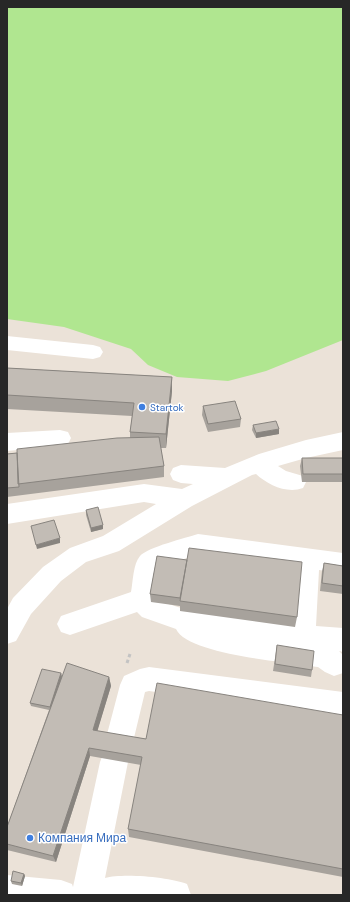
<svg xmlns="http://www.w3.org/2000/svg" width="350" height="902" font-family="'DM Sans',sans-serif">
<style>
.green{fill:#b0e690}
.lines{fill:none;stroke-linecap:round;stroke-linejoin:round}
.path{stroke:#c3c3c3;stroke-width:3;stroke-dasharray:3.5 2.5;stroke-linecap:butt}
.minor{fill:#fff;fill-rule:evenodd}
.wall{fill:#a7a29c}
.shaded-wall{fill:#88847f}
.building{fill:#c2bcb5;stroke:#88847f}
.shop-dot{fill:#3f7fe0;stroke:#fff;stroke-width:1.5}
.labels{text-anchor:middle;stroke-width:3;stroke-linejoin:round;paint-order:stroke}
.shop-label{font-size:10px;fill:#366cbe;stroke:#fff;text-anchor:start}
.near-shop-label{font-size:12px;fill:#366cbe;stroke:#fff;text-anchor:start}
</style>
<rect width="100%" height="100%" fill="#ebe2d8"/>
<path class="green" d="M7 7H343V340L266 371 228 381 177 377 148 365 131 349 64 327 7 319Z"/>
<g class="lines">
<path class="path" d="M127 663 130 654"/>
<path class="minor" d="M7 336 93 345 100 347 103 352 100 357 93 359 7 350Z
M60 430 68 432 71 438 68 444 60 446 7 451V433Z
M343 432V450L306 458 278 466 286 471 303 476 306 482 303 488C287 494 268 485 256 474L252 475 192 506 119 551 86 562 61 581 31 614 16 641 7 644V609L13 598 43 567 70 548 103 536 156 504 144 502 7 524V504L144 484 182 489 193 484 181 483 173 480 170 474 173 468 181 465 225 468 259 454 306 440Z
M198 534 343 553V573L319 570 316 626 343 628V652L339 651 343 655V673L334 676 325 672 318 667C289 662 188 655 176 629L142 617 137 612 70 635 61 632 57 624 61 616 131 592C133 582 133 564 140 556 148 547 186 538 198 534ZM198 554 295 567 291 623 181 608 159 601 155 596 160 569 167 565Z
M149 667 343 692V718L149 691 145 692 133 742 129 751 124 753 128 762 105 878C123 873 169 877 187 884L191 895H7V875L61 880 72 884 73 887 100 762 104 752 109 750 105 742 120 685 124 676 140 669Z"/>
</g>
<path class="wall" d="M7 368 172 377V391L166 448H161L164 466V477L7 497V454L130 438V432L132 416 7 409Z
M203 406 241 419 240 427 208 432 202 415Z
M253 425 279 434 256 438 252 430Z
M302 458H343V482H302L300 466Z
M86 510 103 525V529L91 532 86 515Z
M157 556 297 617 295 627 180 611V606L151 602 150 594Z
M324 563 343 566V594L320 591 322 571Z
M277 645 312 670 311 677 273 671Z
M61 673 62 677H109L111 686 97 731 146 739 343 715V877L129 837 128 829 141 765 90 756 56 862 7 850V827L49 710 31 706 30 703Z
M24 874 25 876 22 886 12 884 11 881Z"/>
<path class="shaded-wall" d="M172 377V391L166 448V434Z
M279 429V434L256 438V433Z
M103 525V529L91 532V528Z
M60 538V543L37 549 36 545Z
M61 673 62 677 51 710 50 707Z
M109 677 111 686 95 739 93 730Z
M89 748 90 756 56 862 53 856Z
M24 874 25 876 22 886 21 883Z"/>
<path class="building" d="M7 368 172 377 166 434 130 432 134 403 7 395Z
M235 401 241 419 208 424 203 406Z
M276 421 279 429 256 433 253 425Z
M159 437 164 466 18 484 17 449 117 438Z
M17 453 19 487 7 488V454Z
M302 458H343V474H303Z
M98 507 103 525 91 528 86 510Z
M54 520 60 538 36 545 31 526Z
M189 548 302 562 297 617 180 601Z
M157 556 187 560 180 598 150 594Z
M324 563 343 566V586L322 583Z
M277 645 314 651 312 670 275 664Z
M67 663 109 677 93 730 146 739 157 683 343 715V869L128 829 142 757 89 748 53 856 7 844V827Z
M42 669 61 673 50 707 30 703Z
M13 871 24 874 21 883 11 881Z"/>
<g class="shop-dot">
<circle cx="142" cy="407" r="4"/>
<circle cx="30" cy="838" r="4"/>
</g>
<g class="labels">
<g class="shop-label">
<text x="150" y="411">Startok</text>
</g>
<g class="near-shop-label">
<text x="38" y="842">Компания Мира</text>
</g>
</g>
<rect width="350" height="902" fill="none" stroke="#272727" stroke-width="16"/>
</svg>
